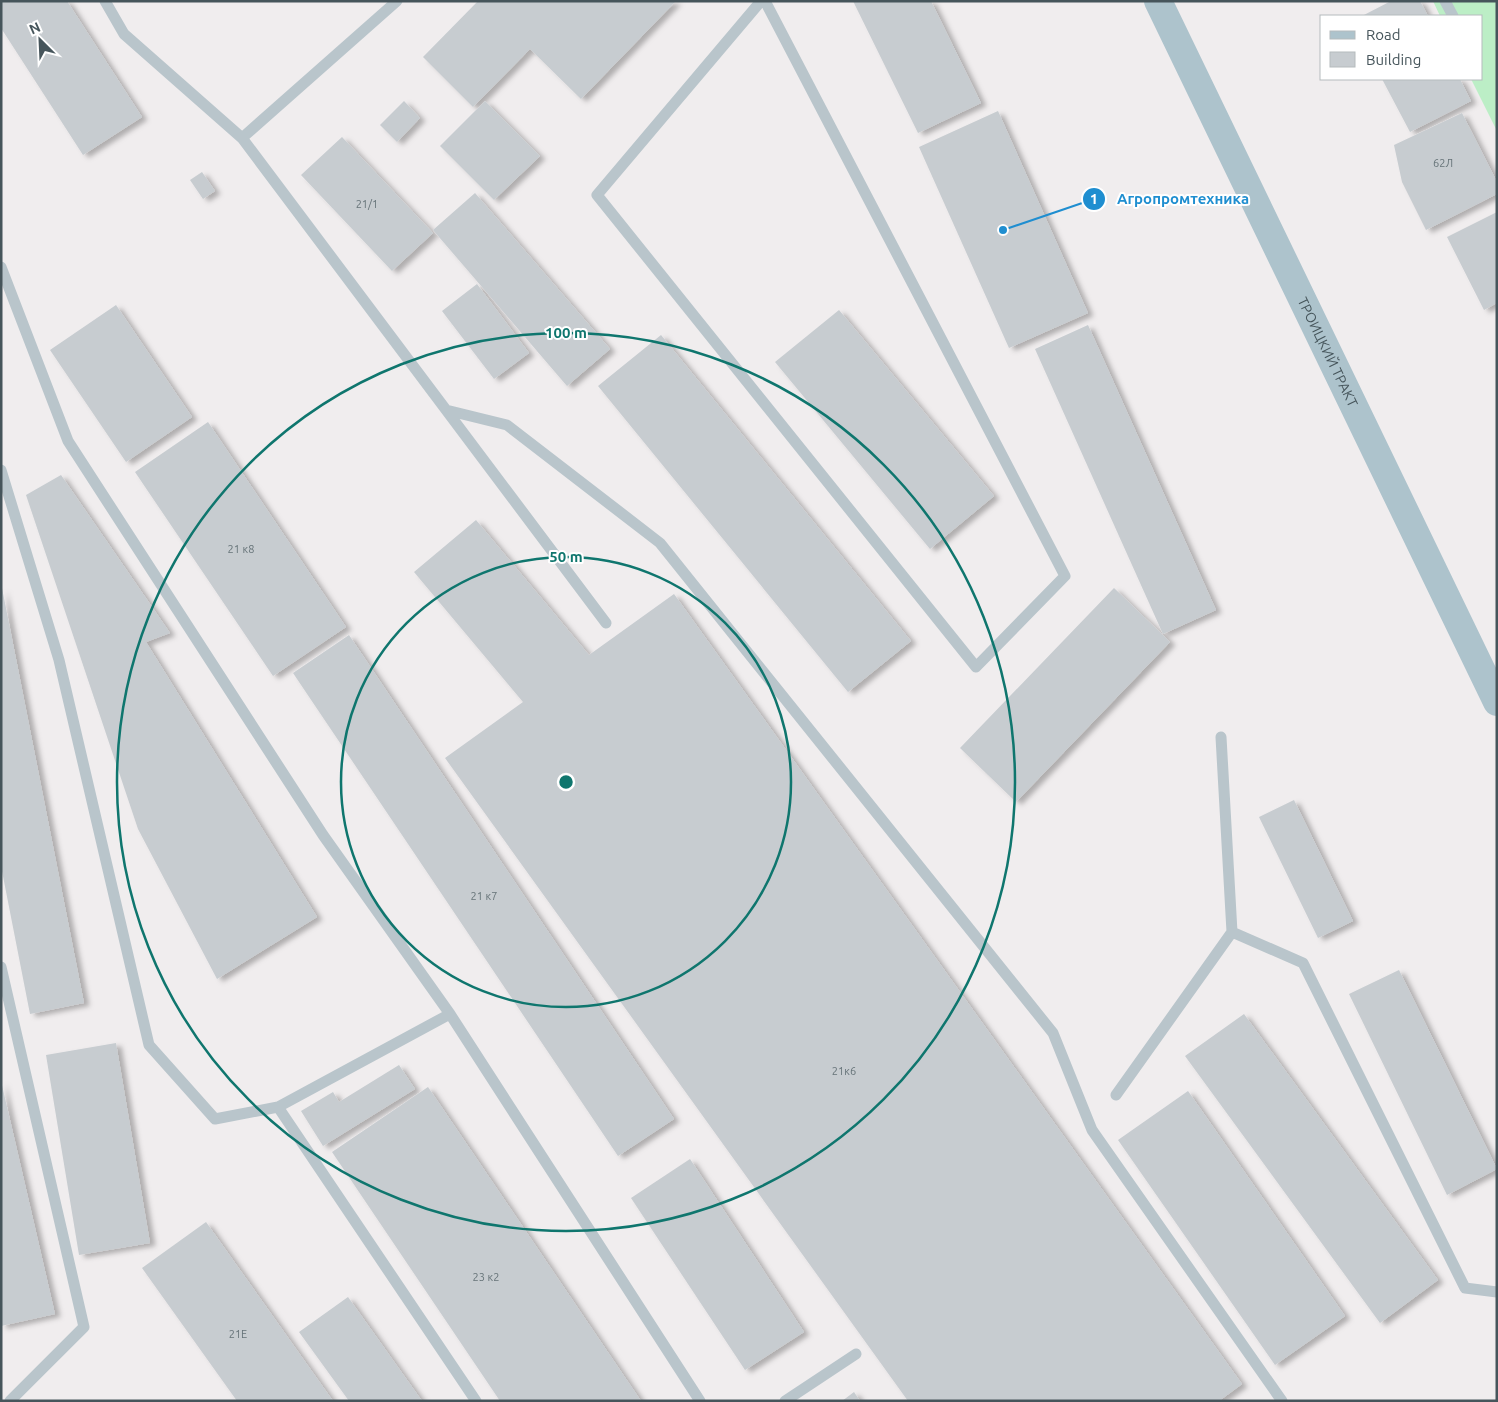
<svg xmlns="http://www.w3.org/2000/svg" width="1498" height="1402" font-family="Ubuntu,sans-serif">
<style>
.green{fill:#bceec6}
.building{fill:#c7ccd0;filter:url(#shadow)}
.lines{fill:none;stroke-linecap:round;stroke-linejoin:round}
.service{stroke:#b9c5cb;stroke-width:11}
.primary{stroke:#adc3cc;stroke-width:28}
.ring{fill:none;stroke:#0f766e;stroke-width:2.5}
.labels{text-anchor:middle;stroke-width:4;stroke-linejoin:round;paint-order:stroke}
.number-label{font-size:11px;fill:#667378}
.street-label{font-size:14px;fill:#46555b;stroke:#fff}
.centre{fill:#0f766e;stroke:#fff;stroke-width:2.5}
.ring-label{font-size:15px;text-anchor:middle;font-weight:bold;fill:#0f766e;stroke:#fff;stroke-width:4;stroke-linejoin:round;paint-order:stroke}
.leader{fill:none;stroke:#1f8ed0;stroke-width:2}
.callout-dot{fill:#1f8ed0;stroke:#fff;stroke-width:2}
.mark-label{font-size:15px;text-anchor:middle;font-weight:bold;fill:#fff}
.callout-label{font-size:15px;text-anchor:middle;font-weight:bold;fill:#1f8ed0;stroke:#fff;stroke-width:4;stroke-linejoin:round;paint-order:stroke}
</style>
<defs>
<filter id="shadow"><feDropShadow dx="5.5" dy="3" stdDeviation="2.5" flood-color="#0004"/></filter>
</defs>
<rect width="100%" height="100%" fill="#f0edee"/>
<path class="green" d="M1433 1H1497V131L1471 79H1482V16H1440Z"/>
<path class="building" d="M1 1H67L142 117 83 155 1 28Z
M478 1H676L581 99 530 49 473 107 423 57Z
M853 1H931L981 103 918 133Z
M1391 1H1420L1428 16H1362Z
M1382 79H1460L1471 101 1410 132Z
M404 101 420 118 397 142 380 125Z
M485 101 540 156 494 200 440 146Z
M998 111 1088 313 1009 348 919 147Z
M1462 113 1497 182V194L1426 230 1402 182 1394 145Z
M342 137 433 233 392 271 301 175Z
M202 172 215 191 203 199 190 180Z
M475 193 610 349 567 386 433 230Z
M1497 212V303L1484 310 1447 237Z
M477 284 529 353 494 379 442 311Z
M116 305 192 417 126 462 50 350Z
M839 310 994 496 930 549 775 362Z
M1088 325 1216 610 1163 634 1035 349Z
M661 335 911 641 848 692 598 386Z
M208 422 346 627 273 676 135 472Z
M61 475 170 633 146 642 317 917 217 979 138 829 26 495Z
M476 520 589 655 674 594 1242 1384 1219 1401H908L445 758 523 702 414 572Z
M2 588 84 1003 30 1014 1 866Z
M1114 588 1170 642 1016 802 960 748Z
M349 635 674 1119 618 1156 293 673Z
M1294 800 1353 921 1318 938 1259 817Z
M1399 970 1497 1169 1447 1195 1349 994Z
M1244 1014 1438 1280 1380 1323 1185 1056Z
M116 1043 150 1243 79 1255 46 1055Z
M399 1065 415 1089 323 1146 301 1111 333 1092 339 1102Z
M1 1081 55 1314 1 1326Z
M428 1087 641 1401H500L332 1152Z
M1188 1091 1345 1316 1275 1365 1118 1140Z
M690 1159 804 1332 745 1370 631 1198Z
M206 1222 333 1401H237L142 1268Z
M348 1297 422 1401H349L299 1332Z
M854 1392 860 1401H842Z"/>
<g class="lines">
<path class="service" d="M105 1 124 34 242 138 397 1
M761 1 597 195 976 667 1065 576 765 1
M1445 1 1453 16
M242 138 606 623
M1 267 68 441 323 835 450 1014 700 1401
M446 410 507 425 660 543 1053 1033 1092 1130 1282 1401
M1 470 59 660 149 1045 215 1119 278 1107 450 1014
M1232 932 1303 963 1465 1288 1497 1292
M1 967 84 1327 10 1401
M1116 1095 1232 932 1221 737
M278 1107 476 1401
M785 1401 856 1354"/>
<path class="primary" id="s1" d="M1158 1 1497 702"/>
</g>
<g class="ring">
<circle cx="566" cy="782" r="225"/>
<circle cx="566" cy="782" r="449"/>
</g>
<g class="labels">
<g class="number-label">
<text x="1443" y="167">62Л</text>
<text x="367" y="208">21/1</text>
<text x="241" y="553">21 к8</text>
<text x="484" y="900">21 к7</text>
<text x="844" y="1075">21к6</text>
<text x="486" y="1281">23 к2</text>
<text x="238" y="1338">21Е</text>
</g>
<g class="street-label">
<text dy="5" stroke="none"><textPath href="#s1" startOffset="390">ТРОИЦКИЙ ТРАКТ</textPath></text>
</g>
</g>
<circle cx="566" cy="782" r="8" class="centre"/>
<g class="ring-label">
<text x="566" y="338">100 m</text>
<text x="566" y="562">50 m</text>
</g>
<path class="leader" d="M1003 230L1094 199"/>
<g class="callout-dot">
<circle cx="1003" cy="230" r="5"/>
<circle cx="1094" cy="199" r="12"/>
</g>
<g class="mark-label">
<text x="1094" y="204">1</text>
</g>
<g class="callout-label">
<text x="1183" y="204">Агропромтехника</text>
</g>
<rect width="1498" height="1402" fill="none" stroke="#46555b" stroke-width="5"/>
<rect x="1320" y="15" width="162" height="65" fill="#ffffff" stroke="#b5bbbd"/>
<rect x="1330" y="31" width="25" height="8" fill="#adc3cc" stroke="#b5bbbd"/>
<text x="1366" y="40" font-size="15" fill="#46555b">Road</text>
<rect x="1330" y="52" width="25" height="15" fill="#c7ccd0" stroke="#b5bbbd"/>
<text x="1366" y="65" font-size="15" fill="#46555b">Building</text>
<g transform="translate(40 40) rotate(336)" stroke="#ffffff" stroke-width="4" paint-order="stroke">
<path d="M0-4L9 19L0 12L-9 19Z" fill="#46555b"/>
<text y="-8" font-size="14" font-weight="bold" text-anchor="middle" fill="#46555b">N</text>
</g>
</svg>
